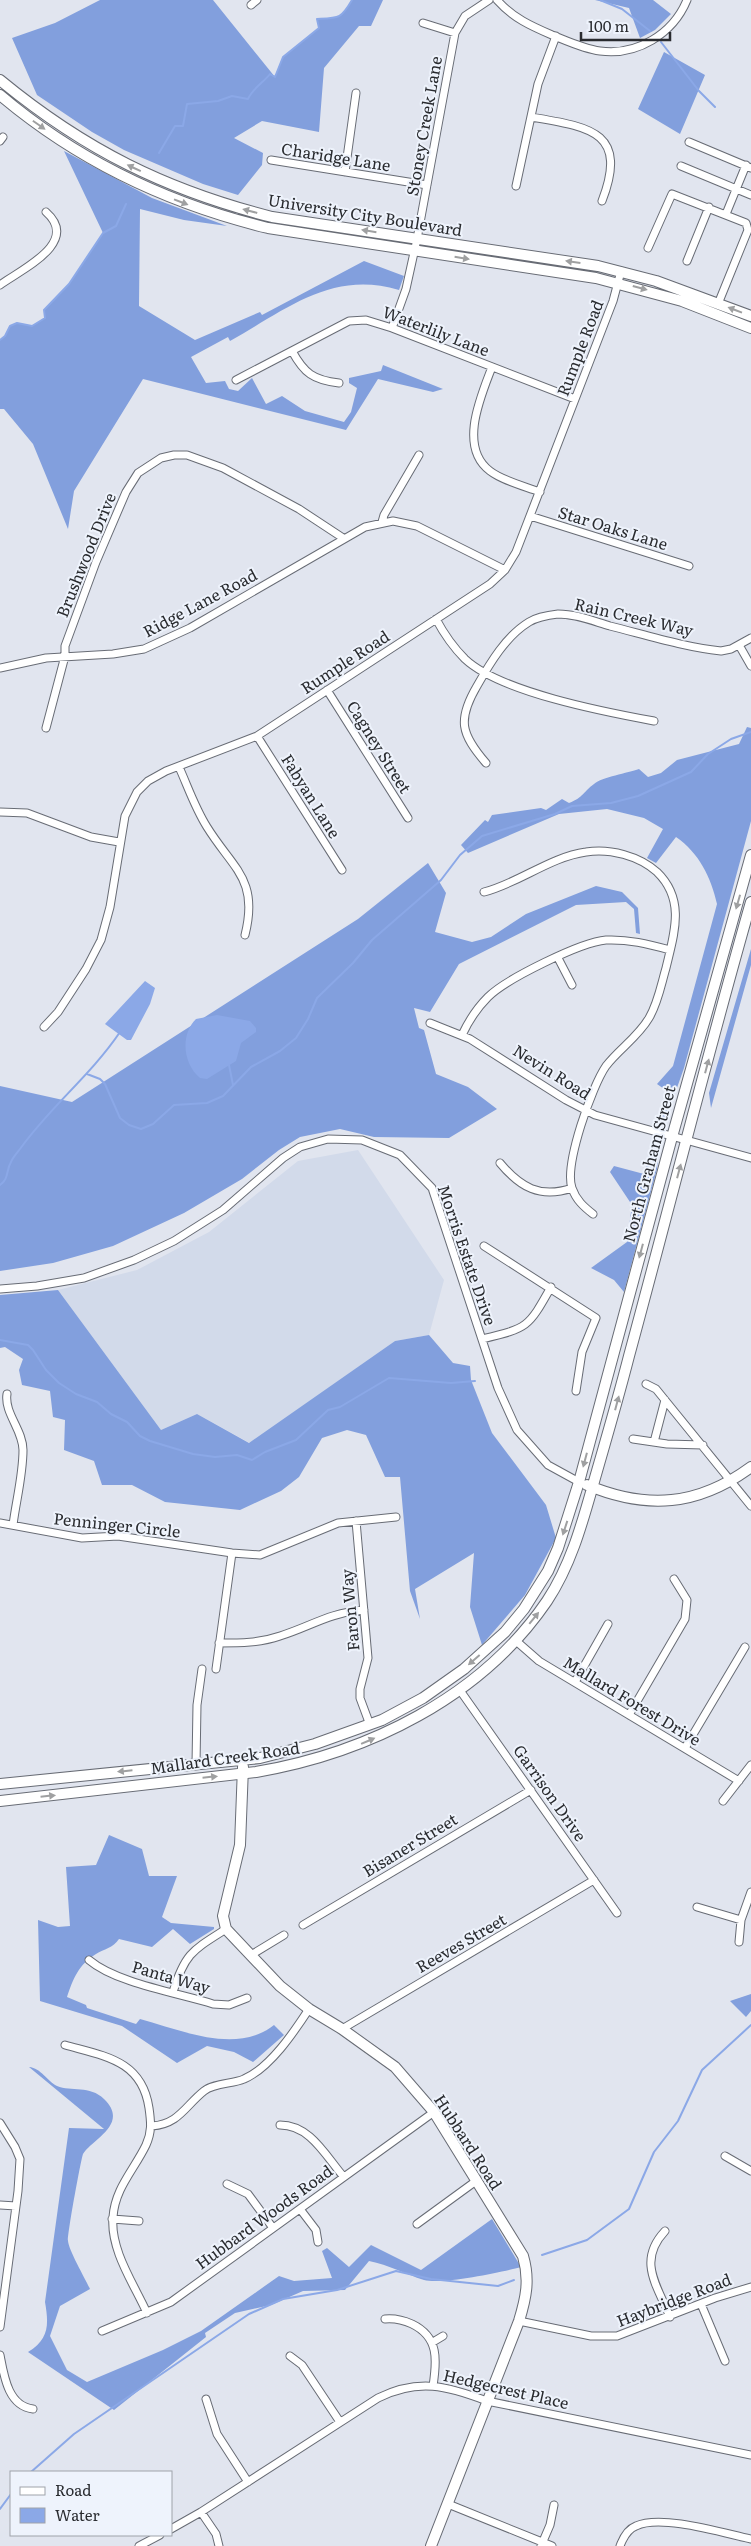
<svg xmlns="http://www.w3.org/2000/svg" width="751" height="2546" font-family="Literata,serif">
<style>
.built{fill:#d2daea}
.forest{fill:#829fdd}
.water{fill:#8ba8e7}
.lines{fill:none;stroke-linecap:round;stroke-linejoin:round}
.stream{stroke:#8ba8e7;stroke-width:2}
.minor-casing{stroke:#686c75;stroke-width:9}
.secondary-casing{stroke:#686c75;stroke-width:12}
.minor{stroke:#fff;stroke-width:7}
.secondary{stroke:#fff;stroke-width:10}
.oneway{fill:#9fa0a1}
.labels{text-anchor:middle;stroke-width:4;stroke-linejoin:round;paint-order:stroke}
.street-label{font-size:16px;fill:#292b2f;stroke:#eef3fc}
</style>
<rect width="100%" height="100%" fill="#e1e5ef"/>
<path class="built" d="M358 1150 444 1280 429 1335 395 1341 250 1443 197 1414 161 1430 58 1290 137 1270 209 1232 298 1161Z"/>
<path class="forest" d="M100 0H213L275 77 283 57 319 28 317 19C339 18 341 19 352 0H383L371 26H359L324 68 319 132 262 121 234 138 263 153 262 165 238 195 203 184 124 150 92 132 37 95 12 38 55 23Z
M595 0H653L671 14 655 30 640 38 629 8Z
M664 52 705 75 680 134 638 109Z
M64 151 152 198 227 226 184 220 140 209 139 306 195 340 260 312 262 315 364 261 404 276 399 290C332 270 287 309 230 341L228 337 191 357 206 383 225 381 229 389 238 391 252 378 266 404 282 396 305 411 344 422 351 412 357 388 349 383V378L381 371 383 365 443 389 433 392 378 379 346 430 143 379 74 491 68 529 33 444 4 409H0V340L5 336 10 326 17 323 32 326 45 318 44 310 69 284 103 233Z
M747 727 751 728V821L684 1068 667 1116 658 1122 667 1091 657 1084 673 1066 717 904C711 877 699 853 676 837L656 863 647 858 663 829 644 818 607 809 559 814 468 853 461 845 485 820 488 822 492 815 541 808 546 810 562 799 569 803C584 797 583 792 594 784 602 777 628 773 639 769L648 777 661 773 677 760 739 744Z
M428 863 446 893 435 932 472 942 491 937 526 914 596 886 622 892 638 908 640 934 636 933 634 909 626 902 576 905 459 964 430 1012 414 1008 419 1028 424 1030 436 1074 468 1087 497 1109 449 1138 374 1137 340 1129 300 1137 279 1150 242 1179 184 1213 113 1246 53 1263 0 1271V1086L72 1102 358 919Z
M751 949V965L711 1108 709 1093Z
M653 1141 659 1148 657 1169 624 1292 614 1280 591 1268 627 1242 632 1205 610 1172 614 1166 644 1174Z
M58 1290 161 1430 197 1414 249 1443 395 1341 429 1335 453 1363 470 1366 471 1380 492 1433 546 1505 556 1538 525 1595 482 1645 470 1607 474 1553 415 1589 420 1619 410 1591 400 1477H385L366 1435 347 1430 322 1438 299 1477 281 1491 240 1510 165 1502 132 1485H102L94 1461 64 1450 65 1420 53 1417 50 1391 22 1385 19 1370 23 1359 5 1347 0 1348V1295Z
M109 1835 142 1849 149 1876H177L162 1917 171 1923 214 1927V1929L190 1944 173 1929 152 1947 119 1939C113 1948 104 1949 96 1954 79 1964 73 1979 67 1997L86 2005 87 2008 136 2024 140 2019C181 2030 236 2055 274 2025L284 2035 253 2062 234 2052 207 2046 177 2063 122 2026 40 2001 38 1920 58 1927 70 1926 66 1867 96 1865Z
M751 1994V2011L746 2017 730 2001Z
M29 2067C41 2068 47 2081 57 2086 71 2092 90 2085 104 2099 130 2124 92 2139 83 2154 81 2159 67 2236 68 2241 69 2251 85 2278 90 2289L60 2306 50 2336 67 2370 87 2382 163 2350 201 2331 279 2276 294 2281 332 2278 322 2251 327 2248 349 2267 371 2245 421 2270 492 2219 521 2267C502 2272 442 2285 424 2280 405 2274 389 2265 369 2261L345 2290 303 2291 271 2305 235 2313 205 2333 206 2337 114 2410 28 2352C49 2339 49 2325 45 2302L69 2128 104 2129Z"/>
<path class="water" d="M145 981 155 988 150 1004 131 1040H127L105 1024Z
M217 1015 250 1021 256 1028V1032L241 1043 236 1061 207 1079 200 1078C183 1064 180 1035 196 1019Z"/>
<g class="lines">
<path class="stream" d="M600 0 622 9 650 31
M661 42 699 91 715 107
M159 153 175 126H183L187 104 218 101 232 96 248 99C252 89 263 83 270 74L275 77 283 57 319 28 317 19C339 18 341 19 352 0
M0 340 5 336 10 326 17 323 32 326 45 318 44 310 69 284 103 233 116 226 126 204
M229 1065 233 1085
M87 1074 100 1079 105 1084 120 1118 129 1125 141 1129 153 1124 174 1105 207 1103 223 1096 251 1067 280 1051 296 1038 308 1019 317 998 353 963 372 940 441 880 460 855 482 836 555 814 572 806 611 803 638 796 691 772 708 754 731 739 751 732
M0 1185C9 1179 6 1170 11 1162 13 1157 17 1153 20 1149 50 1107 91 1075 120 1032
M0 1340 28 1345 33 1350 46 1370 59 1383 76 1394 97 1402 111 1414 127 1422 140 1436 150 1441 193 1454 215 1457 237 1455 252 1460 265 1452 296 1440 328 1410 340 1407 389 1378 451 1383 475 1381
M542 2255 587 2240 629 2209 654 2152 678 2121 702 2070 751 2025
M31 2472 74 2434 249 2314 283 2299 337 2290 396 2271 431 2279 498 2286 514 2280
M0 2509 11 2494"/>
<g class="minor-casing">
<path id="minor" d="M497 0C513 18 531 26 552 35 567 41 584 49 600 51 637 56 673 34 687 0
M251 5 257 0
M423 23 455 33
M531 117C589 127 629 131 602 201
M0 141 3 137
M689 142 751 168
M271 160 427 185
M681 166 751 195
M345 172 356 93
M516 186 538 84 556 36
M726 214 746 165
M648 248 672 194 746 223 748 230 718 304
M687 261 709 207
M0 285C20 270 81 243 46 212
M392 328 406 289 417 239 455 33 465 16 489 0
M292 351C304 373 313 380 339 383
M492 367C481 396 458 447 490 471 503 481 524 486 540 492
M236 380 349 321 366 320 392 328 575 399
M530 516 689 566
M382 522 384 515 419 455
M436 619C444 634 453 647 465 659 500 692 605 712 654 721
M739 645 751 666
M0 668 46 658 113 654 144 649 190 628 365 527 393 521 417 526 505 570
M327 690 408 818
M46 728 65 656V646L96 562 126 492 138 473 161 458 174 455H187L223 468 299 509 343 538
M257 736 342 870
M486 763C461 734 457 720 477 686 490 663 506 636 529 622 537 617 549 615 558 614 576 614 593 621 610 626 646 635 684 647 721 651L731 649 751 638
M179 767C188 787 195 808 207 827 233 869 259 879 245 935
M0 812 27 813 91 837 119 842
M484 892C519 883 550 857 586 852 610 848 639 856 657 872 686 900 674 934 666 968 661 985 658 1003 649 1018 638 1037 619 1049 606 1066 592 1086 564 1165 572 1188 576 1200 584 1207 593 1214
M558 958 572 985
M430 1023 470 1039 566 1100 595 1115 751 1158
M44 1027 58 1012 86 969 101 940 110 907 125 816 137 792 148 781 166 771 257 736 490 584 505 570 516 552 613 301 621 271
M462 1035C469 1020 477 1008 488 997 506 979 581 942 606 940 628 939 648 944 670 950
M500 1163C520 1187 540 1199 572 1188
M484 1246 596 1318 582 1352 576 1391
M0 1289 37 1286 84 1278 134 1260 174 1241 223 1210 283 1158 300 1147 328 1139 362 1140 400 1155 432 1188 498 1388 517 1430 548 1465 579 1482
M482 1339C528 1328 528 1328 551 1287
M646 1384 656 1389 751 1506
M7 1394C4 1413 23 1430 23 1450 23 1475 16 1501 13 1525
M633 1439 667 1444 703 1445
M654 1442 665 1400
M356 1521 368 1658 360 1689V1698L370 1725
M0 1523 82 1538 118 1536 232 1553 260 1555 338 1523 396 1517
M515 1640 539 1661 739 1781
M219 1643C240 1643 260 1643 280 1636 312 1626 328 1613 364 1610
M216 1669 232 1553
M575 1682 608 1624
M459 1689 617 1913
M629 1715 685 1619 687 1600 674 1579
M685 1748 745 1647
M196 1764 197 1705 202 1669
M723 1801 751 1765
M697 1907 741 1920
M303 1925 531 1790
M739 1942 741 1920 751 1892
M251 1955 284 1935
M89 1960C116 1983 178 1993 213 2004L229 2005 247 1998
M173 1992C185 1953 193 1950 226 1929
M342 2029 594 1880
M65 2045C104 2056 142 2060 149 2108 151 2122 152 2132 146 2145 134 2170 115 2188 113 2217 110 2250 134 2284 147 2313
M0 2123 15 2147 20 2159 18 2191 0 2327
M280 2125C310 2125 325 2155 343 2176
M152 2126C179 2124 185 2106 204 2091 214 2083 233 2084 244 2079 270 2068 294 2032 309 2009
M725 2156 751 2171
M227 2184 248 2194 273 2228
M0 2205 16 2206
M300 2209 316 2230 318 2242
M112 2219 139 2221
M417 2224 476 2181
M665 2231C637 2261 657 2285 670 2317
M701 2304 725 2361
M385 2319C395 2318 403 2320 412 2324 439 2337 437 2360 433 2386
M519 2321 591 2336H617L715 2298 751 2287
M102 2331 171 2302 434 2112
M433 2342 443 2336
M0 2355C4 2376 8 2406 33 2409
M290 2356 302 2365 340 2422
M206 2399 217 2434 248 2482
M448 2504 552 2546
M201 2512 216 2534 219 2546
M171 2529 201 2512 378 2398C419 2378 447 2386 487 2401L751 2455
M139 2546 160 2535
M541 2546 550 2525 554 2505
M620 2546C623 2538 628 2529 636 2526 661 2514 723 2533 751 2539"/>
</g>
<g class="secondary-casing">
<path id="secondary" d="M0 80C85 150 166 190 272 217L598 266 656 281 751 316
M0 95C78 161 169 204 268 228L596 278 682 301 751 328
M587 1485C647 1510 698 1506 751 1467
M243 1767 240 1845 223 1916 226 1929 280 1986 309 2009 342 2029 395 2067 434 2112 523 2256C530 2280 526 2298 519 2321L431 2546
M0 1784 260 1758 315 1744 382 1720 423 1698 464 1669 505 1632 524 1609 548 1571 558 1548 579 1482 672 1137 751 855
M0 1801 256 1772C367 1753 481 1698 547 1601 573 1562 584 1516 597 1471 608 1433 619 1395 629 1356 670 1205 708 1052 751 902"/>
</g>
<use href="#minor" class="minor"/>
<use href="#secondary" class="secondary"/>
</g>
<defs><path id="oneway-solid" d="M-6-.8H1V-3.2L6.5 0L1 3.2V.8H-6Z" transform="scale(1.25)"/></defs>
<g class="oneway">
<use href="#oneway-solid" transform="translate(39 125) rotate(35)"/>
<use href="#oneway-solid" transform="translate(134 168) rotate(-155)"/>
<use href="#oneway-solid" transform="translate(181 202) rotate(21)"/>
<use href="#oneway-solid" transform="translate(250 211) rotate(-165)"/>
<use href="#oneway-solid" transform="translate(369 231) rotate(-171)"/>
<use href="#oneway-solid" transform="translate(462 258) rotate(9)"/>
<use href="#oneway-solid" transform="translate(573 262) rotate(-172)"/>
<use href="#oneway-solid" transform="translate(640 288) rotate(15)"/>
<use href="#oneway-solid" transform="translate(735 310) rotate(-159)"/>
<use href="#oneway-solid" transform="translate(738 902) rotate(106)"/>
<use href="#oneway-solid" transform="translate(707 1066) rotate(-75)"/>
<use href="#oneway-solid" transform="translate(679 1171) rotate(-75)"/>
<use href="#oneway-solid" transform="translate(641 1251) rotate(105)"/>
<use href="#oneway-solid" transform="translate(617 1403) rotate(-75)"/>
<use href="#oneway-solid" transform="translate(585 1460) rotate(105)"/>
<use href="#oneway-solid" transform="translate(565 1528) rotate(108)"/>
<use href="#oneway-solid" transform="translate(534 1618) rotate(-51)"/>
<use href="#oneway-solid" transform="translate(474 1660) rotate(139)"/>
<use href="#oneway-solid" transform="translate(368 1741) rotate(-23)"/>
<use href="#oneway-solid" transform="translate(125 1771) rotate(174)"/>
<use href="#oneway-solid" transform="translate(210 1777) rotate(-6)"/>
<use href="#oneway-solid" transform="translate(48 1796) rotate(-6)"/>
</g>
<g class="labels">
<g class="street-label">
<text transform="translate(424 126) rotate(-80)" y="6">Stoney Creek Lane</text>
<text transform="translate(336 157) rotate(9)" y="6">Charidge Lane</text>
<text transform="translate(365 215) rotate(9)" y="6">University City Boulevard</text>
<text transform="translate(436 331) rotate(21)" y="6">Waterlily Lane</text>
<text transform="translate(580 348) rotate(-69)" y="6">Rumple Road</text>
<text transform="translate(613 528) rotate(17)" y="6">Star Oaks Lane</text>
<text transform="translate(86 555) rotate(-68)" y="6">Brushwood Drive</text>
<text transform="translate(200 603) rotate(-28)" y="6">Ridge Lane Road</text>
<text transform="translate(634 617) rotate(13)" y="6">Rain Creek Way</text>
<text transform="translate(345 662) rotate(-33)" y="6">Rumple Road</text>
<text transform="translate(379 747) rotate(58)" y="6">Cagney Street</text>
<text transform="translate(311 796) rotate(58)" y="6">Fabyan Lane</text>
<text transform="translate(552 1072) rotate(32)" y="6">Nevin Road</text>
<text transform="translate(649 1164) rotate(-75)" y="6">North Graham Street</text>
<text transform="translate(467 1255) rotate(71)" y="6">Morris Estate Drive</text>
<text transform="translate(117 1525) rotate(6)" y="6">Penninger Circle</text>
<text transform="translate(350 1610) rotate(-95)" y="6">Faron Way</text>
<text transform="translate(632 1701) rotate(31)" y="6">Mallard Forest Drive</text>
<text transform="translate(225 1758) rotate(-8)" y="6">Mallard Creek Road</text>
<text transform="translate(550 1793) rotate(55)" y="6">Garrison Drive</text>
<text transform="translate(410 1845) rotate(-31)" y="6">Bisaner Street</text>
<text transform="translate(461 1943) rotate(-30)" y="6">Reeves Street</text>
<text transform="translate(171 1977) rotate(16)" y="6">Panta Way</text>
<text transform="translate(468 2142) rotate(57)" y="6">Hubbard Road</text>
<text transform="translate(264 2217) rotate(-36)" y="6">Hubbard Woods Road</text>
<text transform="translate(674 2300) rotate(-21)" y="6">Haybridge Road</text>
<text transform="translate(506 2389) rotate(13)" y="6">Hedgecrest Place</text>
</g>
</g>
<rect x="10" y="2471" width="162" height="65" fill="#eef3fc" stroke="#9fa3aa"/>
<rect x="20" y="2487" width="25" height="8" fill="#ffffff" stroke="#9fa3aa"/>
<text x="55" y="2496" font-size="15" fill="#292b2f">Road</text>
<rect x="20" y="2508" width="25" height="15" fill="#8ba8e7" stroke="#9fa3aa"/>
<text x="55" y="2521" font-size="15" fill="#292b2f">Water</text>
<path d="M581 32v8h89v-8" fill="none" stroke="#292b2f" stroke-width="2.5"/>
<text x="588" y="32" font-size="15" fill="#292b2f" stroke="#eef3fc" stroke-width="4" paint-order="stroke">100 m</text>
</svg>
